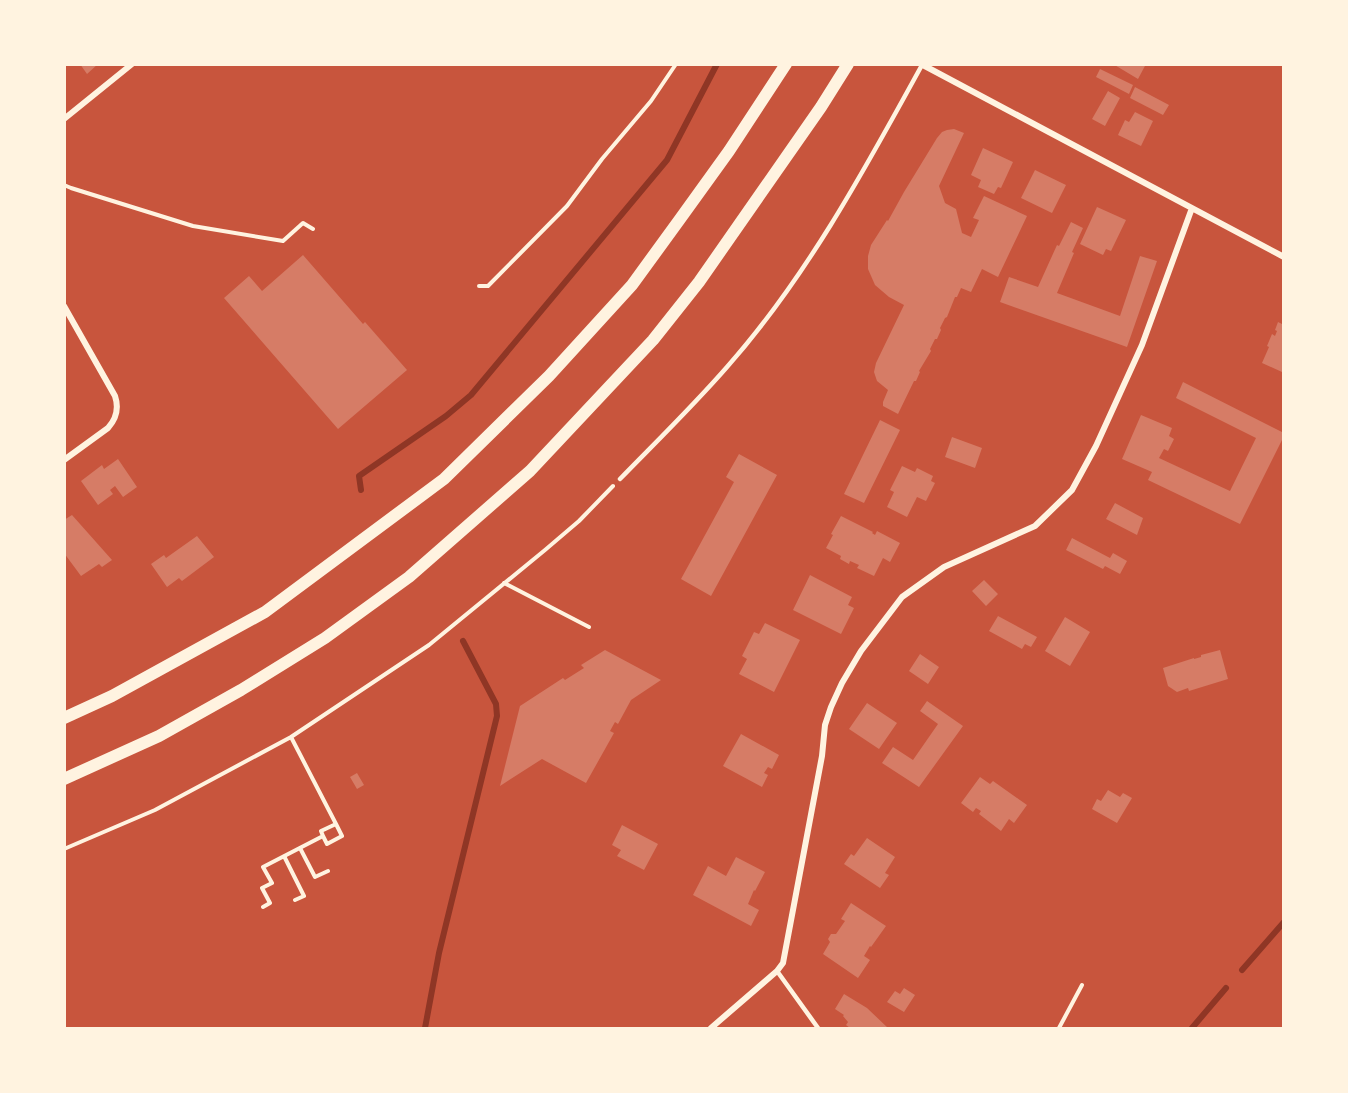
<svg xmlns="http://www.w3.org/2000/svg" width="1348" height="1093" font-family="Raleway,sans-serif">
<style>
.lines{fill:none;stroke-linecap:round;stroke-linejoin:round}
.stream{stroke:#8f3625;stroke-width:6}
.building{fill:#d67c66}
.path{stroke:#fff3e0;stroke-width:4}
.service{stroke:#fff3e0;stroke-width:4.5}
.minor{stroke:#fff3e0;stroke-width:6}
.secondary{stroke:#fff3e0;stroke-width:12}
</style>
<rect width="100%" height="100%" fill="#c8553d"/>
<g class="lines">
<path class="stream" d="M361 490 359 476 446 416 471 395 667 160 717 64
M1242 970 1284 922
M425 1028 439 953 497 716 496 704 463 641
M1192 1028 1226 988"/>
</g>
<path class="building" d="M80 64H98L87 74Z
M1113 64H1146L1138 79Z
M1100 69 1133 85 1129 94 1096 77Z
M1135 87 1169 105 1163 115 1130 98Z
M1108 91 1120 98 1105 126 1092 119Z
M1135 112 1153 121 1141 146 1118 135 1125 120 1129 122Z
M954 129 964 133 939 186 945 203 956 209 962 233 971 237 979 220 973 218 984 196 1027 216 998 277 982 269 971 292 961 288 957 297H955L947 317 945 318 940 328 941 330 937 339H935L930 349 931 351 919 371 920 372 916 381H914L898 414 883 406V402L888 390 877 381 874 372 876 363 904 305 889 297 875 285 868 269V256L871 245 887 220 888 221 904 192 937 138 942 132 947 130Z
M983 148 1013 162 1001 188 998 187 994 194 978 187 981 180 971 175Z
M1035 170 1066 185 1052 213 1021 198Z
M1097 207 1126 220 1111 251 1106 249 1103 255 1080 244Z
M1071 222 1083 228 1072 252 1074 253 1057 293 1120 316 1140 256 1157 261 1127 347 1000 302 1009 277 1038 287 1057 245 1059 246Z
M303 255 363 324 365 322 407 370 338 429 224 298 249 276 262 291Z
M1278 322 1284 325 1282 372 1262 363 1269 347 1267 346 1272 334 1275 336 1277 331 1275 330Z
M1183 382 1284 433V436L1240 524 1148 480 1152 472 1122 459 1141 415 1172 428 1169 436 1174 439 1168 451 1164 449 1159 458 1230 491 1256 438 1176 398Z
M880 420 900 430 864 503 844 494Z
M952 437 982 448 975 468 945 457Z
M739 454 777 475 711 596 681 579 734 482 726 477Z
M118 459 137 487 123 497 115 486 110 490 113 494 98 505 81 481 102 465 104 469Z
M902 466 915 472 917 468 933 476 931 481 935 483 926 501 917 497 907 517 887 507 894 492 890 490Z
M1115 503 1143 518 1137 535 1106 519Z
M72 515 112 560 102 567 99 564 81 576 64 553V520Z
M841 516 873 532 872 533 875 535 877 531 900 543 890 562 883 558 874 576 857 568 859 565 850 561 849 564 840 559 841 556 826 548 833 535 831 534Z
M197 536 214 557 182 581 179 578 167 587 151 564 164 555 166 558Z
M1072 538 1110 558 1113 553 1127 561 1120 574 1105 566 1103 569 1066 550Z
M810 575 852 597 848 605 854 608 841 634 793 610Z
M984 580 998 594 986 606 972 591Z
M998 616 1037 637 1031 647 1025 644 1022 649 989 631Z
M1065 617 1090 632 1070 666 1045 651Z
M765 623 800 640 774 692 739 674 747 659 742 656 754 632 759 634Z
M605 650 661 680 631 700 618 724 615 722 610 731 614 733 586 783 542 759 500 786 520 706 563 678 565 680 584 668 581 665Z
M1220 650 1228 679 1189 691 1188 688 1177 692 1168 686 1163 668 1194 658V659L1201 657V655Z
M920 654 939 667 928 684 909 671Z
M927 701 963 726 919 787 882 763 893 747 913 760 938 724 920 711Z
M867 703 897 723 879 749 849 729Z
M741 734 779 755 772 769 768 767 764 773 768 775 762 787 723 766Z
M357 773 364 785 357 789 350 777Z
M980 777 990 784 993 781 1027 805 1014 823 1009 819 1001 831 979 814 981 811 976 808 973 812 961 803Z
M1108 790 1120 797 1123 793 1132 798 1117 823 1092 809 1097 799 1101 801Z
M622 825 658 844 644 870 617 856 621 850 612 845Z
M867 838 895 857 885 873 889 875 880 888 844 864 851 854 854 856Z
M736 857 765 872 755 891 754 890 748 904 759 910 751 926 693 895 708 866 726 876Z
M851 903 886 926 871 947 870 946 864 956 870 960 858 978 823 954 830 942 828 939 831 934H836L845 921 841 919Z
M904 988 915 995 904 1012 887 1002 895 991 900 994Z
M844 994 867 1008 888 1028H850L846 1025 848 1022 843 1016 844 1015 835 1009Z"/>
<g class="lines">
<path class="path" d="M64 185 71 188 193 226 283 241 303 223 313 229
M479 286H488L567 206 602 159 651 101 676 64
M504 583 589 627
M323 836 327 844 342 836 336 824
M300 848 315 877 328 871
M64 849 155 810 291 737 429 645 545 550 579 521 613 486
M284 856 304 896 295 900
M263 907 270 903 262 888 272 883 263 867 323 836 321 831 336 824 291 737
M1059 1028 1082 985"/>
<path class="service" d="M620 479C656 442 693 406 727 367 806 278 865 169 922 65
M777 971 818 1028"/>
<path class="minor" d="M921 64 1284 257
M64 119 132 64
M64 306 115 396C119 408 117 418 108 428L64 460
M711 1028 777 971 783 963 822 756 825 725 831 707 842 683 861 651 902 597 944 567 1035 526 1072 490 1096 446 1142 345 1192 208"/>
<path class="secondary" d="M64 718 112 696 265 612 444 479 549 376 632 285 680 219 729 151 786 64
M64 779 159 736 241 690 325 638 409 577 530 471 653 340 699 282 821 107 848 64"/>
</g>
<rect width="1348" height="1093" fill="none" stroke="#fff3e0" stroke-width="132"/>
</svg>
